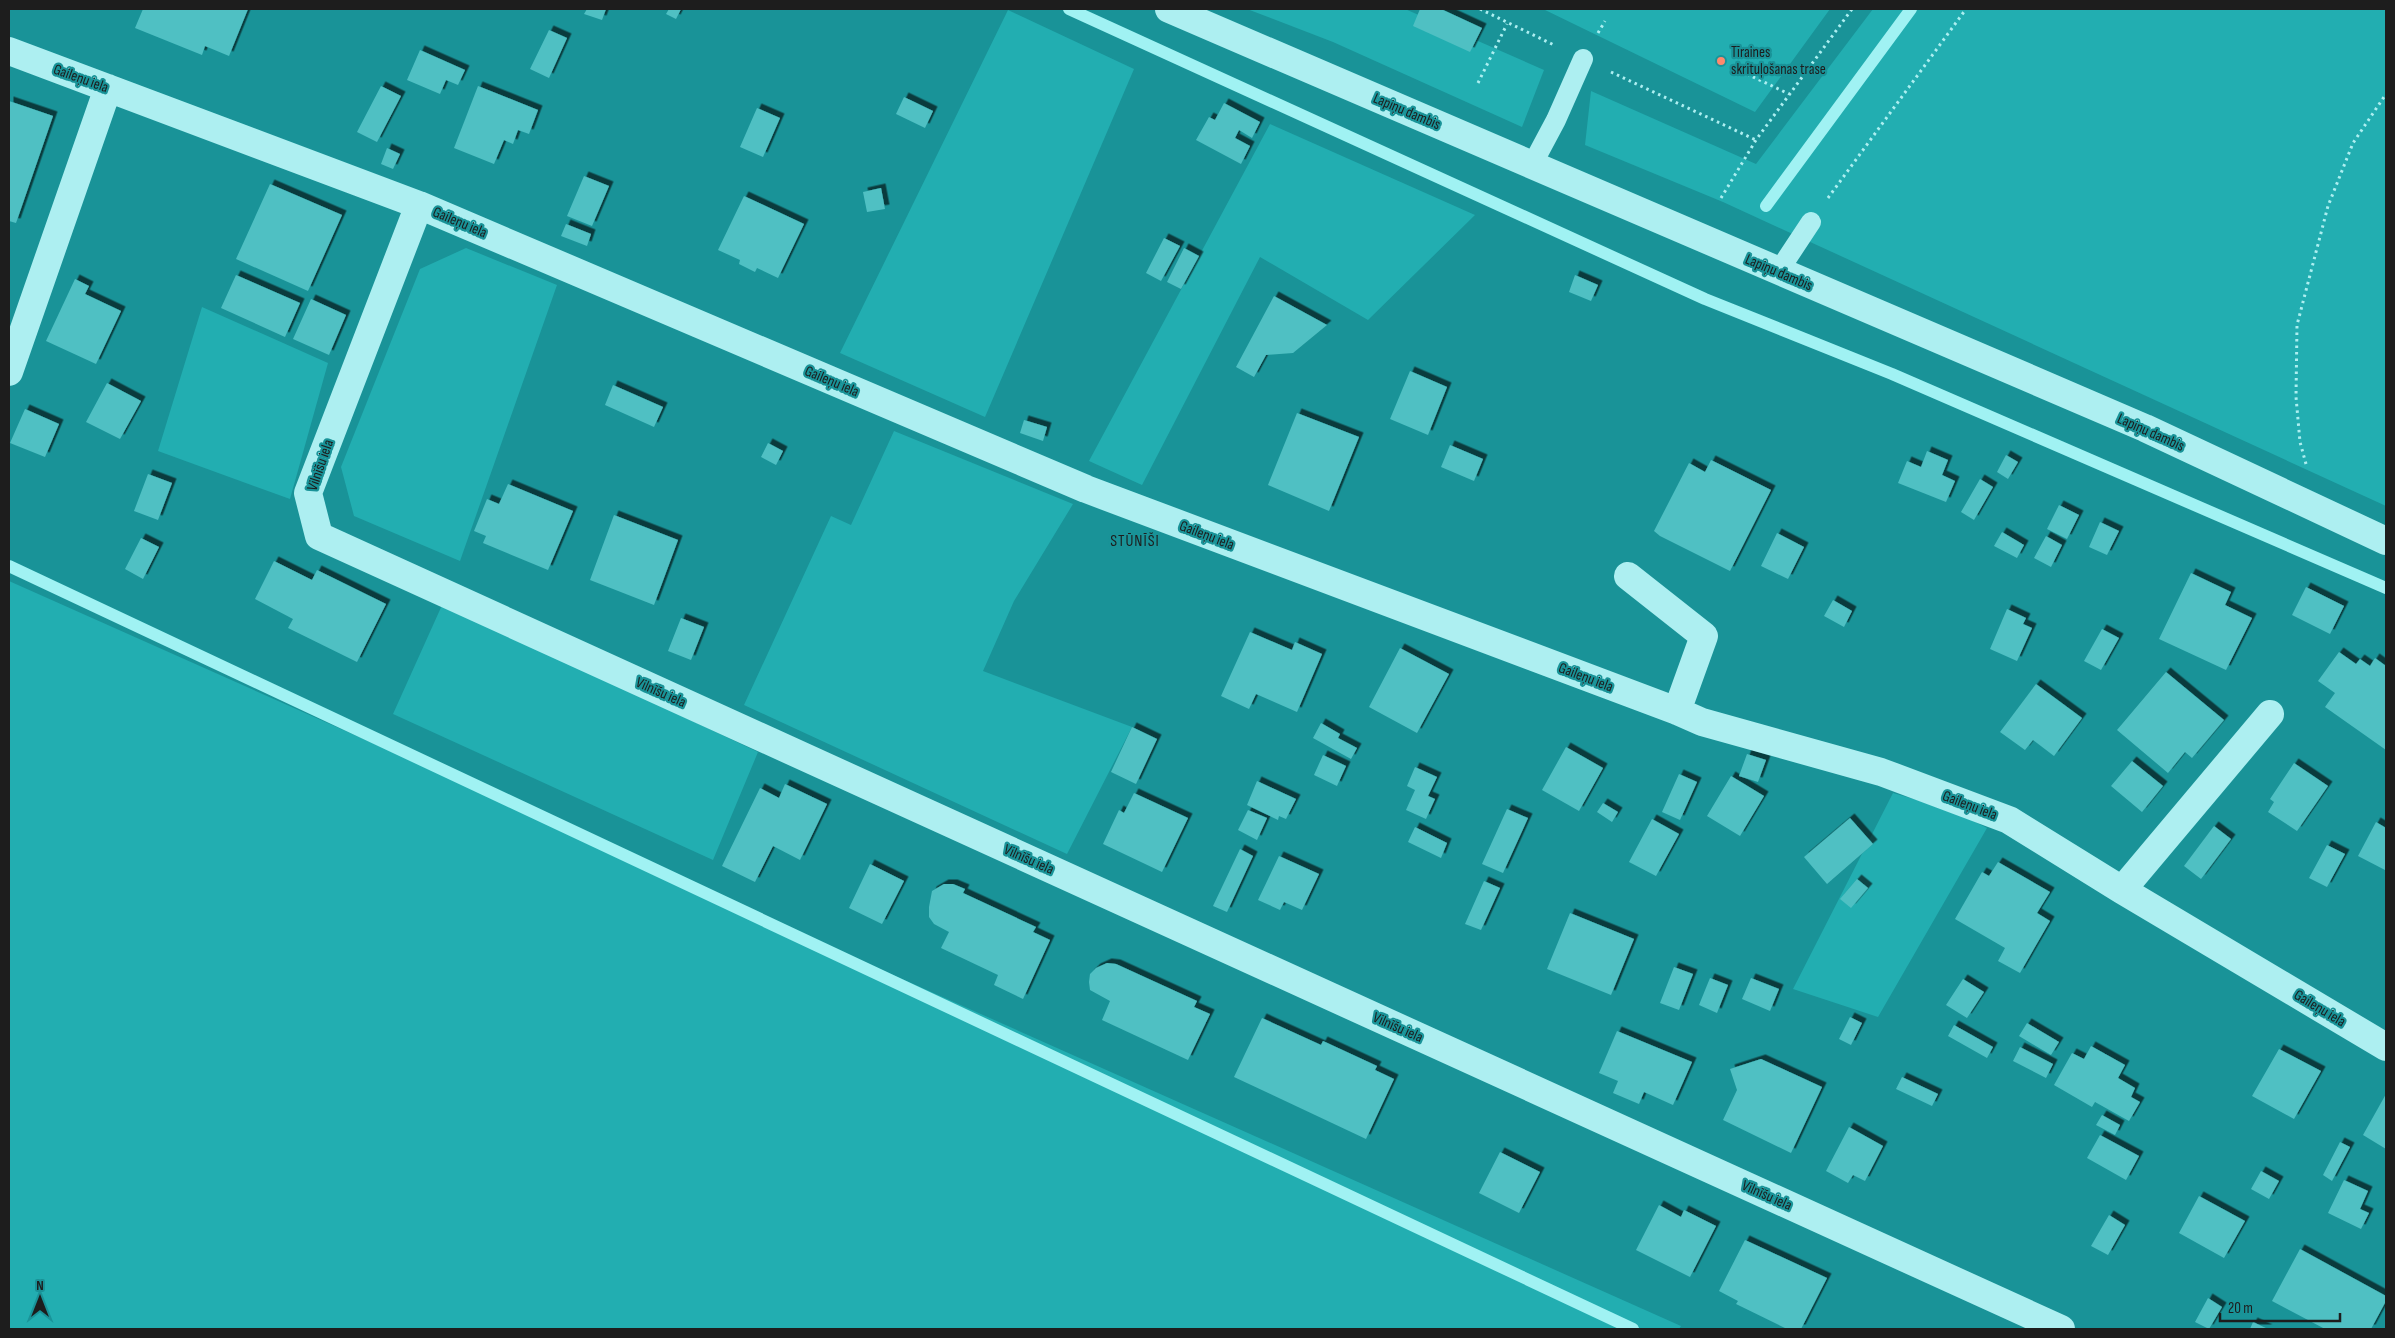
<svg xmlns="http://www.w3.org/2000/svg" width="2395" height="1338" font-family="'Sofia Sans Condensed',sans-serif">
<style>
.green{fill:#22aeb1}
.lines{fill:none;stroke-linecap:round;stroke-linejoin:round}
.stream{stroke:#a0f2f3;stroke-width:12}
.building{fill:#4fc0c3;filter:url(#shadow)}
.path{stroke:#adeff1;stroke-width:3;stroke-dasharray:2.5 4;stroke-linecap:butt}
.service{stroke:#adeff1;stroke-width:20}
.minor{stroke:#adeff1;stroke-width:28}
.poi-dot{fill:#ff896d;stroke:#199398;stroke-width:2}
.labels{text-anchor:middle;stroke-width:4.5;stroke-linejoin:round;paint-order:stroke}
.poi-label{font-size:15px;fill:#1d1d1d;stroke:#199398;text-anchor:start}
.street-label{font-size:15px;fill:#1d1d1d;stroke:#199398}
.neighbourhood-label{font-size:16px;letter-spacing:1px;fill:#1d1d1d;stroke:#199398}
</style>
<defs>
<filter id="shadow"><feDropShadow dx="4.5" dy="-4.5" stdDeviation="0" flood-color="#0009"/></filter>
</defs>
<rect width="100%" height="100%" fill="#199398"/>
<path class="green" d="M1247 9H1405L1544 70 1522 127 1333 42Z
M1543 9H1830L1755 112Z
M1873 9H2386V506L1723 202 1585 145 1591 91 1756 164Z
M1008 10 1134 69 985 417 840 353Z
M1270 124 1475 215 1368 320 1260 257 1142 485 1089 461Z
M466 248 557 285 460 561 354 516 341 467 420 269Z
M202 307 328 363 290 499 158 451Z
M894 431 1073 504 1014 601 983 671 1132 727 1067 854 744 705 831 516 851 525Z
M9 581 1681 1326 1679 1329H9Z
M443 603 758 752 713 860 393 714Z
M1893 793 1952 810 1987 828 1878 1017 1793 989Z"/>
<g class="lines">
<path class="stream" d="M1069 9 1705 299 1892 374 2386 588
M1766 206 1911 9
M9 566 1633 1329"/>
</g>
<path class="building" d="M143 9H248L229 56 205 46 202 55 135 28Z
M587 9H606L602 20 584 14Z
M669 9H681L676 19 666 14Z
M1420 9H1441L1482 28 1470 52 1413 26Z
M549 30 567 38 549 78 530 69Z
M420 50 465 70 458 85 446 80 440 94 407 80Z
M381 86 401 96 377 142 357 132Z
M478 86 538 110 529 134 518 130 513 144 504 140 494 164 454 148Z
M904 97 933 111 925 128 896 114Z
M9 101 53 116 16 223 9 221Z
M1224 103 1260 122 1252 138 1239 130 1235 138 1250 146 1241 164 1196 140 1209 117 1215 120Z
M757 108 780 118 763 157 740 147Z
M387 148 400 154 393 169 381 164Z
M584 176 609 186 592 226 567 216Z
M270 184 342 215 308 291 236 259Z
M881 188 885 209 867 212 863 192Z
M744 196 804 224 778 278 757 268 755 272 739 264 740 260 718 250Z
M566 224 591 234 587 246 561 236Z
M1164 238 1180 246 1161 281 1146 273Z
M1184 248 1199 256 1181 289 1167 282Z
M236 275 300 303 285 337 221 308Z
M1575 275 1598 285 1591 301 1569 292Z
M75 279 89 286 85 294 121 311 96 364 46 341Z
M1274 296 1327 325 1293 353 1266 355 1254 377 1236 367Z
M311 299 346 315 329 355 293 339Z
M1410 371 1447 387 1428 435 1390 419Z
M107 383 141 401 120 439 86 422Z
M613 385 663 407 654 427 605 405Z
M25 409 59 424 45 457 10 443Z
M1297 413 1359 437 1329 511 1268 485Z
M1024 420 1047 427 1043 441 1020 433Z
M768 443 783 451 776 465 761 457Z
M1450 445 1483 459 1474 481 1441 467Z
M1927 451 1948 460 1942 475 1955 481 1946 502 1898 483 1907 461 1921 467Z
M2006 455 2018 462 2008 479 1997 472Z
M1711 460 1771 490 1730 571 1660 536 1654 531 1689 463 1705 472Z
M148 474 172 483 158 520 134 511Z
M1980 479 1993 487 1974 520 1961 512Z
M508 484 573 511 548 570 483 543 486 536 474 531 487 499 499 504Z
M2059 505 2079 515 2067 539 2047 529Z
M614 515 678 540 654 605 590 580Z
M2100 522 2119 531 2107 555 2089 547Z
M2002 532 2024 545 2017 558 1994 546Z
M1777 533 1804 547 1788 579 1761 566Z
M2046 536 2062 545 2051 567 2034 558Z
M141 538 159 547 143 579 125 569Z
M274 561 312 580 317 570 386 604 357 662 288 628 293 619 255 599Z
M2191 573 2231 592 2225 605 2252 618 2226 670 2159 639Z
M2306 587 2344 606 2330 634 2292 615Z
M1833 600 1852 611 1844 627 1824 616Z
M2007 609 2026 618 2023 624 2032 628 2017 661 1990 649Z
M681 618 704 627 691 660 668 651Z
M2102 629 2119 638 2101 670 2084 661Z
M1250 632 1292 650 1295 642 1322 654 1297 712 1256 694 1249 709 1221 696Z
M1400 648 1449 674 1417 733 1369 707Z
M2339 652 2356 664 2360 659 2370 666 2375 658 2386 666V750L2325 707 2335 693 2318 681Z
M2166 672 2224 720 2192 758 2185 752 2168 773 2117 730Z
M2036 684 2082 718 2054 756 2033 740 2025 750 2000 732Z
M1321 723 1340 734 1338 738 1357 748 1351 759 1313 738Z
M1132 727 1157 739 1136 784 1111 772Z
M1566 747 1603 768 1579 811 1542 790Z
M1747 754 1766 760 1758 782 1739 776Z
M1323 755 1346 766 1337 786 1314 775Z
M2132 761 2163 786 2142 812 2111 786Z
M2294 763 2328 786 2297 831 2268 812 2274 802 2270 799Z
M1415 767 1437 777 1428 796 1435 799 1426 819 1406 810 1415 790 1407 786Z
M1679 774 1697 782 1680 820 1662 812Z
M1731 776 1764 796 1740 836 1707 816Z
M1257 781 1296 799 1286 819 1279 816 1278 820 1247 805Z
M785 784 827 804 800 860 773 846 755 882 722 866 760 788 779 798Z
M1134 793 1188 818 1162 872 1103 844 1119 810 1124 813Z
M1603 803 1618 812 1612 822 1597 812Z
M1507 809 1528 818 1503 873 1482 864Z
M1248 810 1267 818 1257 840 1238 830Z
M1850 818 1873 844 1827 884 1804 857Z
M1652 819 1679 834 1656 876 1629 862Z
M2376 822 2386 828 2385 870 2358 856Z
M2214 826 2231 839 2201 879 2184 866Z
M1415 827 1447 843 1441 858 1408 842Z
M2327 845 2345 854 2327 887 2309 878Z
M1240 849 1253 856 1227 912 1213 906Z
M1279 856 1319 874 1302 910 1284 902 1280 910 1258 900Z
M1998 862 2050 892 2037 913 2050 921 2020 973 1998 961 2005 948 1955 919 1982 872 1989 876Z
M870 864 904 881 882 924 849 908Z
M1857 879 1868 888 1851 908 1840 899Z
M1484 881 1500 888 1481 930 1465 924Z
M944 884H953L965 889 963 893 1036 927 1033 932 1050 940 1023 999 994 985 998 975 941 948 949 932 934 924 929 917V907L932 891Z
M1570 913 1634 939 1611 995 1547 969Z
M1107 963 1116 964 1197 1001 1194 1007 1210 1014 1188 1060 1102 1020 1110 1001 1090 990 1089 982 1090 974 1096 968Z
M1674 967 1693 974 1679 1010 1660 1003Z
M1710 978 1728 985 1717 1013 1699 1005Z
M1751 978 1779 989 1770 1011 1742 999Z
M1963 979 1984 992 1967 1018 1946 1005Z
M1850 1017 1862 1023 1851 1045 1839 1039Z
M1262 1018 1321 1045 1323 1041 1377 1066 1375 1070 1394 1079 1366 1139 1234 1077Z
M2027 1023 2059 1042 2051 1055 2019 1036Z
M1954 1025 1993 1047 1987 1058 1948 1036Z
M1617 1031 1692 1062 1673 1105 1644 1092 1639 1104 1613 1093 1618 1081 1599 1073Z
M2091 1046 2125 1065 2118 1078 2135 1088 2131 1097 2140 1102 2129 1121 2095 1102 2092 1107 2054 1085 2072 1053 2084 1059Z
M2020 1047 2053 1064 2046 1078 2013 1061Z
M2279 1049 2321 1071 2294 1119 2252 1096Z
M1761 1059 1822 1087 1791 1153 1723 1120 1737 1090 1730 1069Z
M1902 1077 1938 1094 1932 1106 1896 1089Z
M2386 1094V1149L2363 1135Z
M2102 1115 2120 1125 2115 1135 2096 1125Z
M1849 1127 1883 1146 1865 1181 1853 1175 1848 1183 1826 1171Z
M2100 1135 2139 1156 2126 1180 2087 1158Z
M2340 1142 2350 1147 2332 1181 2323 1175Z
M1500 1152 1540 1172 1519 1213 1479 1193Z
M2261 1171 2279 1181 2269 1199 2251 1189Z
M2344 1180 2368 1191 2360 1209 2369 1213 2361 1229 2328 1213Z
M2199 1196 2245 1221 2224 1258 2179 1233Z
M1659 1205 1681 1217 1684 1210 1716 1226 1690 1277 1636 1250Z
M2109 1215 2125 1225 2108 1255 2091 1246Z
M1745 1240 1827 1278 1801 1329H1787L1736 1304 1738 1301 1719 1291Z
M2300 1249 2386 1296V1301L2371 1329H2325L2272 1301Z
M2208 1298 2222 1307 2209 1329 2195 1322Z
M2253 1322 2268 1329H2250Z"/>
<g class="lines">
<path class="path" d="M1480 9 1556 46
M1598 33 1605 21
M1611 72 1756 140
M1747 74 1789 94
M1478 83 1507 24
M1721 198 1756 140 1852 9
M1828 198 1966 9
M2306 464 2300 442 2296 397 2297 325 2328 206 2353 143 2386 94"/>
<path class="service" d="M1532 165 1556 120 1583 59
M1778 272 1811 222"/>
<path class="minor" d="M1169 9 2145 428 2386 541
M9 51 419 205 1086 489 1677 711 1702 722 1881 772 2009 820 2122 890 2386 1047
M419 205 308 493 319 536 2061 1329
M9 372 108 88
M1628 576 1704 636 1677 711
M2122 890 2270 714"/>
</g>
<circle class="poi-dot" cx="1721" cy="61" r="5"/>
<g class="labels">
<g class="poi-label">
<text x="1731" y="57">Tīraines<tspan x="1731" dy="17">skrituļošanas trase</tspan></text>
</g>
<g class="street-label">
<text transform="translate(81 78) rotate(20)" y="5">Gaileņu iela</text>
<text transform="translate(1407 111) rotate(23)" y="5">Lapiņu dambis</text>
<text transform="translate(460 222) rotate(23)" y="5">Gaileņu iela</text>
<text transform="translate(1779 272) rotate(23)" y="5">Lapiņu dambis</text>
<text transform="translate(832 381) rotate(23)" y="5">Gaileņu iela</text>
<text transform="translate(2151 432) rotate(24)" y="5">Lapiņu dambis</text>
<text transform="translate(320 465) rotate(-71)" y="5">Vilnīšu iela</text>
<text transform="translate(1207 535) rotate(21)" y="5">Gaileņu iela</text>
<text transform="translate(1586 677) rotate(21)" y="5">Gaileņu iela</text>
<text transform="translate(661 692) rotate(24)" y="5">Vilnīšu iela</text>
<text transform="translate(1970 805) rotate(21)" y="5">Gaileņu iela</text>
<text transform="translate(1029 859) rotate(24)" y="5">Vilnīšu iela</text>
<text transform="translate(2320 1008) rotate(31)" y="5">Gaileņu iela</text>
<text transform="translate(1398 1027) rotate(24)" y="5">Vilnīšu iela</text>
<text transform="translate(1767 1195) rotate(24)" y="5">Vilnīšu iela</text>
</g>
<g class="neighbourhood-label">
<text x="1135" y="546">STŪNĪŠI</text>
</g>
</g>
<rect width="2395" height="1338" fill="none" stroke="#1d1d1d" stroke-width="20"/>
<g transform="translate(40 1298)" stroke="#199398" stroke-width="4" paint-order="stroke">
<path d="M0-4L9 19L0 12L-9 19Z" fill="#1d1d1d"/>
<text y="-8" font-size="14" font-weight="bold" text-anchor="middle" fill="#1d1d1d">N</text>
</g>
<path d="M2220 1313v8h120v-8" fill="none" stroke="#1d1d1d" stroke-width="2.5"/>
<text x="2228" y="1313" font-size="15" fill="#1d1d1d" stroke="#199398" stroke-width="4" paint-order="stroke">20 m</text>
</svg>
